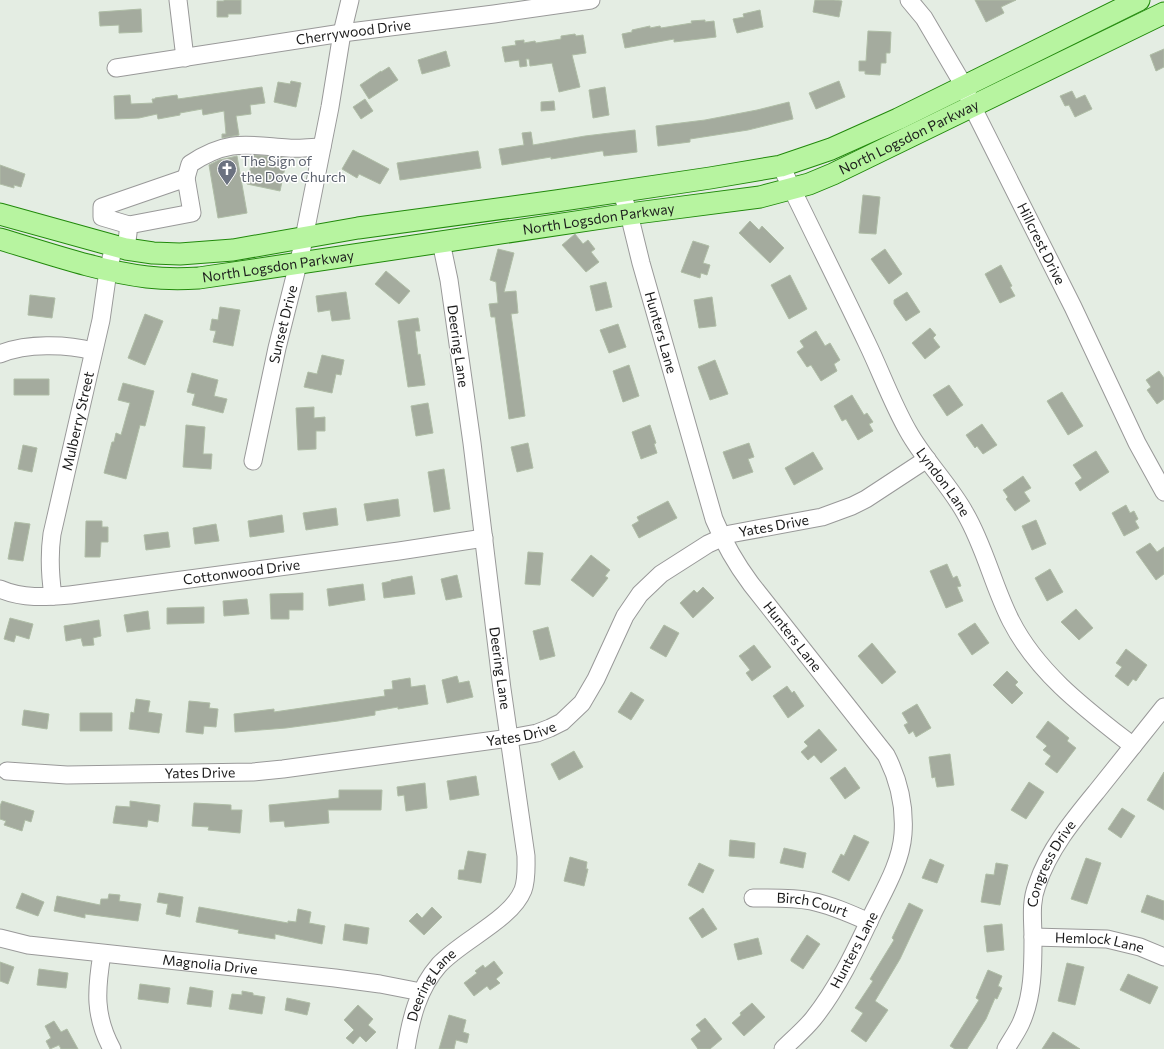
<svg xmlns="http://www.w3.org/2000/svg" width="1164" height="1049" font-family="Commissioner,sans-serif">
<style>
.building{fill:#a4ab9e;stroke:#afbda6}
.lines{fill:none;stroke-linecap:round;stroke-linejoin:round}
.minor-casing{stroke:#999;stroke-width:19}
.major-casing{stroke:#21890b;stroke-width:23}
.minor{stroke:#fff;stroke-width:17}
.major{stroke:#b7f4a0;stroke-width:21}
.labels{text-anchor:middle;stroke-width:3;stroke-linejoin:round;paint-order:stroke}
.street-label{font-size:14px;fill:#1c1c1c;stroke:#fff}
.worship-label{font-size:14px;fill:#5b616d;stroke:#fff;text-anchor:start}
</style>
<rect width="100%" height="100%" fill="#e4ede3"/>
<path class="building" d="M224 0H241V14H228V17H217V1H224Z
M815 0H834L842 1 839 17 813 12Z
M975 0H1016L1001 7 1004 13 986 22Z
M141 9 142 32 119 33V25L100 26 99 12Z
M760 10 763 27 737 33 733 19 744 17 743 14Z
M705 20V22L714 21 716 37 674 42V39L625 48 622 34 632 32V30L650 26V28L660 26 661 28 692 23 691 21Z
M868 31 891 32 890 53H886V63H881L880 75 865 74V71H859V61H866Z
M575 34 576 36 583 35 586 53 572 55 580 87 559 92 552 63 530 66 529 59H526L527 66 520 67 519 60 505 62 502 47 516 45 515 41 524 40V43L535 41 536 43 561 39V36Z
M1164 49V67L1156 71 1150 55Z
M446 51 450 66 422 74 418 60Z
M389 67 398 80 369 99 360 85 381 71V72Z
M291 81 301 83 296 107 274 102 278 82 290 84Z
M839 81 845 97 816 109 809 93Z
M262 87 265 103 250 105 251 114 236 116 239 135 222 138V134H226L224 111 203 115 202 109 180 113V115L158 119 157 114 139 118 115 119 114 96 130 95 131 104 153 103 152 99H155V98L177 95 178 99Z
M605 87 609 115 593 118 589 90Z
M1072 91 1076 99 1085 95 1092 109 1075 117 1069 105 1065 106 1060 96Z
M365 99 373 111 361 119 353 107Z
M554 101 555 110 541 111V102Z
M789 102 793 119 748 130 690 139V142L658 146 656 126 705 120 757 110Z
M635 130 637 152 604 156 603 151H601L551 159V157L502 165 499 149 524 145 522 133 531 132 533 145 585 136Z
M353 150 389 169 380 184 359 174 357 178 342 169Z
M478 151 481 168 400 180 397 163Z
M253 155 287 158 280 191 247 184Z
M237 156 247 213 218 218 209 165 219 160Z
M0 165 25 174 21 187 14 185V188L0 184Z
M863 195 880 197 876 234 859 233Z
M750 221 759 230 762 226 784 248 770 263 739 233Z
M575 234 583 244 588 240 595 249 591 252 599 262 586 272 562 245Z
M693 241 709 246 703 263 710 265 707 275 701 273 700 278 681 272Z
M498 249 514 253 504 292 516 291 518 313 511 314 525 416 509 419 495 317H491L489 304 498 303 496 282 490 280Z
M885 249 902 274 889 284 871 259Z
M1001 265 1012 286 1010 287 1015 296 1000 303 985 274Z
M386 271 410 291 399 304 375 284Z
M790 275 807 309 789 319 771 285Z
M606 282 612 307 596 311 590 286Z
M346 292 350 319 332 321 330 310 318 312 316 296Z
M907 292 920 312 906 321 894 304V300Z
M30 295 55 298 52 318 28 315Z
M712 297 716 326 699 328 694 300Z
M220 307 240 310 233 346 213 342 216 331 210 330 212 319 218 320Z
M145 314 163 321 145 365 128 358Z
M418 318 420 331H415L418 355 420 354 425 385 408 387 398 321Z
M618 324 626 347 609 353 600 330Z
M930 328 936 335 933 338 940 347 925 359 912 343Z
M816 331 825 346 830 343 840 360 834 364 837 371 821 381 811 365 807 367 797 352 804 347 800 341Z
M322 355 344 360 341 375 336 374 332 393 304 387 308 372 317 374Z
M715 360 728 394 710 400 698 367Z
M629 365 639 396 623 402 613 371Z
M1159 371 1164 378V399L1157 404 1147 390 1151 387 1146 380Z
M192 373 218 380 214 396 227 399 223 413 192 405 195 394 187 392Z
M14 379H49V395H14Z
M123 383 154 391 145 426 140 425 126 479 104 473 112 442H114L116 433 121 435 130 403 118 400Z
M949 385 963 405 947 416 933 395Z
M1062 392 1083 426 1068 435 1047 401Z
M852 395 864 415 867 413 873 422 869 424 873 431 858 440 846 419 842 421 834 406Z
M428 403 433 433 416 436 411 406Z
M314 407V418L325 417V431H316V449L298 450 296 408Z
M982 424 997 445 983 454 977 446 975 448 966 435Z
M186 425 205 427 203 454H212L211 469 183 467Z
M650 425 656 443 654 444 657 453 641 459 632 432Z
M528 443 533 468 517 472 511 447Z
M749 443 754 457 748 459 753 472 733 479 723 452Z
M23 445 37 448 32 472 18 469Z
M1096 451 1109 472 1080 491 1075 483 1082 478 1073 465Z
M813 452 823 469 794 485 785 468Z
M444 469 450 509 434 512 428 472Z
M1023 476 1031 488 1024 492 1030 501 1015 511 1006 499 1008 497 1003 490Z
M398 499 400 516 367 521 364 504Z
M668 501 677 518 639 538 632 525 639 521 637 517Z
M1126 505 1130 513 1134 511 1138 519 1135 521 1139 528 1124 536 1112 513Z
M336 508 338 525 306 530 303 513Z
M282 515 284 532 250 537 248 521Z
M1036 520 1046 544 1032 550 1022 526Z
M86 521H102V527H108V542H101L100 557H85Z
M15 522 30 524 23 561 8 559Z
M216 524 219 541 195 544 193 528Z
M168 532 170 547 146 550 144 535Z
M1150 543 1157 552 1164 547V574L1156 580 1136 552Z
M528 552 543 553 540 585 525 584Z
M591 555 610 570 605 576 608 578 593 597 571 580Z
M947 564 953 578 957 576 961 586 957 587 963 601 946 608 930 571Z
M1050 569 1063 592 1047 601 1035 578Z
M457 575 462 597 446 600 441 579Z
M412 576 415 594 384 598 382 583 391 581V580Z
M363 584 365 600 329 606 327 589Z
M703 587 714 598 693 618 680 603 694 590 697 593Z
M303 593V610H289V619H271L270 594Z
M247 599 249 614 224 616 223 601Z
M204 607V623L167 624V608Z
M1076 609 1093 628 1079 640 1061 622Z
M148 611 150 629 127 632 124 615Z
M10 618 33 624 29 639 16 635 14 642 4 639Z
M99 620 101 636 93 638 94 645 83 646 81 638 66 641 64 626Z
M975 623 989 643 972 655 958 634Z
M664 625 679 633 666 657 650 648Z
M548 627 555 656 540 660 533 631Z
M872 643 896 672 882 684 858 656Z
M754 645 771 667 752 681 746 673 750 670 739 656Z
M1126 649 1147 665 1136 681 1133 679 1128 686 1115 676 1122 667 1116 663Z
M1007 671 1018 682 1015 685 1023 693 1012 704 993 685Z
M457 676 459 683 469 681 473 697 447 703 442 680Z
M410 678 411 687 425 685 428 704 398 709V707L375 711V715L338 721 286 728 235 732 234 714 274 709V712L385 696 384 690 393 689 392 681Z
M787 686 792 693 794 691 804 706 788 718 773 696Z
M631 692 644 700 631 720 618 712Z
M136 699 150 701 148 712 162 714 159 733 129 729 131 712 134 713Z
M189 701 210 703 209 708 218 709 216 727 204 726 203 734 186 732Z
M917 704 931 728 916 737 913 731 909 734 904 725 908 723 902 713Z
M24 710 49 714 47 729 22 725Z
M80 713H112V731H80Z
M1048 721 1069 738 1067 741 1076 748 1057 773 1045 764 1051 756 1043 750 1047 746 1036 737Z
M819 729 837 750 821 763 814 755 808 760 801 752 808 746 804 742Z
M574 751 583 767 559 780 551 764Z
M950 754 954 785 937 787 935 777 932 778 929 757Z
M845 767 860 788 845 799 830 778Z
M1164 772V810L1147 800Z
M476 776 479 795 450 800 447 781Z
M1029 782 1044 792 1026 819 1011 810Z
M425 783 427 808 406 811 404 795 398 796 397 787Z
M339 790H382L381 810H328L329 823 285 827 284 821 270 822 269 805 339 798Z
M2 801 34 811 31 822 25 820 22 831 4 825 6 821 0 819V806Z
M130 801 160 805 158 822 148 820 147 827 113 823 116 806 130 807Z
M194 803 231 805V810H242L240 833 208 830 209 827 192 826Z
M1122 808 1135 816 1121 838 1108 829Z
M854 835 869 842 849 881 832 872 841 854 844 856Z
M730 840 755 843 754 858 729 856Z
M784 848 806 853 803 868 780 863Z
M468 851 486 854 481 883 458 879 459 870H464Z
M570 857 587 862 586 869H588L584 886 564 881Z
M1086 858 1101 863 1087 904 1071 899Z
M930 859 944 865 937 883 922 878Z
M699 863 714 870 703 893 688 885Z
M996 863 1008 865 1000 905 981 902 986 874 994 875Z
M22 893 44 902 38 916 16 908Z
M159 893 183 897 180 917 166 914 168 904 157 902Z
M109 894 120 895 119 901 141 904 138 921 85 914V918L54 911 57 896 100 905 101 899H108Z
M1147 895 1164 901V920L1141 912Z
M909 903 923 910 900 959 875 1001 888 1010 866 1042 851 1031 863 1013 855 1008 873 981 870 979 894 940 892 938Z
M199 907 288 923V921L296 922 298 909 311 912 309 923 325 926 322 944 275 934V939L238 933 239 930 196 922Z
M432 907 442 917 424 935 409 921 417 913 422 918Z
M703 908 717 929 702 938 689 918Z
M345 924 369 928 367 944 343 940Z
M1002 924 1004 950 987 952 984 926Z
M807 935 820 944 803 969 791 961V959Z
M758 938 762 954 738 960 734 944Z
M494 961 503 973 496 979 500 983 490 990 487 986 474 996 464 983 477 973 475 971 483 965 485 968Z
M0 962 14 967 8 984 0 981Z
M1067 963 1084 967 1075 1005 1058 1001Z
M39 969 68 973 66 988 37 985Z
M988 970 1002 976 998 986 1002 988 997 999 995 998 986 1019 967 1049H955L950 1046 979 1000 976 998Z
M1128 974 1158 987 1150 1004 1120 990Z
M140 984 170 988 168 1003 138 999Z
M190 987 213 991 211 1007 187 1004Z
M242 991 253 993V995L265 997 262 1014 229 1009 232 994 242 995Z
M287 998 310 1003 307 1015 285 1010Z
M752 1003 765 1017 744 1036 732 1023 741 1015 740 1013Z
M358 1005 373 1019 368 1025 376 1032 366 1042 360 1036 353 1044 346 1038 354 1030 344 1020Z
M449 1015 466 1020 463 1032 469 1034 467 1043 456 1040 454 1049H439Z
M705 1018 722 1039 710 1049H698L691 1039 701 1031 696 1025Z
M54 1021 61 1032 67 1029 78 1049H61L59 1045 50 1049 46 1041 51 1038 45 1026Z
M1053 1032 1080 1049H1042Z"/>
<g class="lines">
<g class="minor-casing">
<g id="minor">
<path d="M178 0 185 58"/>
<path id="s1" d="M909 0 924 18 964 86 972 106 1073 307 1137 443 1164 492"/>
<path id="s2" d="M116 68 342 33 494 14 591 0"/>
<path id="s3" d="M781 166C809 225 839 284 867 343 881 372 892 403 908 431 924 460 949 484 965 513 985 547 993 586 1011 621 1038 674 1087 710 1133 746"/>
<path d="M186 178 190 164C228 139 246 145 288 148 299 149 310 147 322 147"/>
<path id="s4" d="M621 191 629 214 641 263 714 519C724 543 736 564 751 584L886 755C899 780 905 806 903 834 901 862 885 889 873 913 856 949 838 988 813 1019 804 1030 793 1039 783 1049"/>
<path d="M126 249 129 225 192 213 186 178 102 207V217L129 225"/>
<path d="M0 354C26 343 67 344 93 351"/>
<path id="s5" d="M253 461 277 348 302 248 330 107 342 33 350 0"/>
<path id="s6" d="M0 589C23 599 46 597 70 595L399 551 484 538"/>
<path id="s7" d="M53 596C50 575 49 555 52 534L101 320 108 271 114 246"/>
<path id="s8" d="M7 771 67 775 253 772 283 769 510 738 537 733 550 728 562 722 582 703 596 679 625 616 640 594 661 574 708 544 730 534 822 517 852 506 866 499 927 459"/>
<path id="s9" d="M753 898C772 898 792 897 811 901 831 905 851 914 869 922"/>
<path id="s10" d="M1033 937 1107 939 1140 947 1164 957"/>
<path id="s11" d="M0 938 28 945 335 978 380 984 421 992"/>
<path d="M102 954C96 990 94 1016 112 1049"/>
<path id="s12" d="M406 1049C411 1018 418 989 439 965 462 940 511 920 523 890 527 879 526 867 526 856L502 689 472 443 449 280 441 242"/>
<path id="s13" d="M1006 1049C1011 1040 1017 1032 1021 1023 1033 996 1033 967 1033 939 1033 920 1030 903 1037 885 1049 849 1074 819 1097 791 1119 763 1142 735 1164 707"/>
</g>
</g>
<g class="major-casing">
<g id="major">
<path d="M0 214 126 249 153 253 180 254 233 250 358 228 556 201 710 178 781 166 831 149 898 119 1139 0"/>
<path id="s14" d="M0 239C47 253 98 271 147 277 164 279 181 279 199 278L629 214 760 197 809 184 833 174 1164 13"/>
</g>
</g>
<use href="#minor" class="minor"/>
<use href="#major" class="major"/>
</g>
<defs>
<g id="church-pin" transform="scale(1)"><path d="M0 17L-7.5 6A9.5 9.5 0 1 1 7.5 6Z" fill="#6b7280" stroke="#fff"/><path d="M-1.2-6h2.4v3.5h3.3v2.4h-3.3V6h-2.4V-.1h-3.3v-2.4h3.3Z" fill="#fff"/></g>
</defs>
<g fill-rule="evenodd">
<use href="#church-pin" x="227" y="169"/>
</g>
<g class="labels">
<g class="street-label">
<text dy="5" stroke="none"><textPath href="#s2" startOffset="240">Cherrywood Drive</textPath></text>
<text dy="5" stroke="none"><textPath href="#s14" startOffset="932">North Logsdon Parkway</textPath></text>
<text dy="5" stroke="none"><textPath href="#s14" startOffset="608">North Logsdon Parkway</textPath></text>
<text dy="5" stroke="none"><textPath href="#s1" startOffset="278">Hillcrest Drive</textPath></text>
<text dy="5" stroke="none"><textPath href="#s14" startOffset="284">North Logsdon Parkway</textPath></text>
<text dy="5" stroke="none"><textPath href="#s5" startOffset="140">Sunset Drive</textPath></text>
<text dy="5" stroke="none"><textPath href="#s4" startOffset="147">Hunters Lane</textPath></text>
<text transform="translate(458 346) rotate(82)" y="5">Deering Lane</text>
<text dy="5" stroke="none"><textPath href="#s7" startOffset="178">Mulberry Street</textPath></text>
<text dy="5" stroke="none"><textPath href="#s3" startOffset="356">Lyndon Lane</textPath></text>
<text dy="5" stroke="none"><textPath href="#s8" startOffset="865">Yates Drive</textPath></text>
<text dy="5" stroke="none"><textPath href="#s6" startOffset="244">Cottonwood Drive</textPath></text>
<text dy="5" stroke="none"><textPath href="#s4" startOffset="483">Hunters Lane</textPath></text>
<text transform="translate(500 668) rotate(82)" y="5">Deering Lane</text>
<text dy="5" stroke="none"><textPath href="#s8" startOffset="517">Yates Drive</textPath></text>
<text dy="5" stroke="none"><textPath href="#s8" startOffset="193">Yates Drive</textPath></text>
<text dy="5" stroke="none"><textPath href="#s13" startOffset="195">Congress Drive</textPath></text>
<text dy="5" stroke="none"><textPath href="#s9" startOffset="60">Birch Court</textPath></text>
<text dy="5" stroke="none"><textPath href="#s10" startOffset="67">Hemlock Lane</textPath></text>
<text transform="translate(854 950) rotate(-62)" y="5">Hunters Lane</text>
<text dy="5" stroke="none"><textPath href="#s11" startOffset="212">Magnolia Drive</textPath></text>
<text dy="5" stroke="none"><textPath href="#s12" startOffset="70">Deering Lane</textPath></text>
</g>
<g class="worship-label">
<text x="241" y="166">The Sign of<tspan x="241" dy="16">the Dove Church</tspan></text>
</g>
</g>
</svg>
